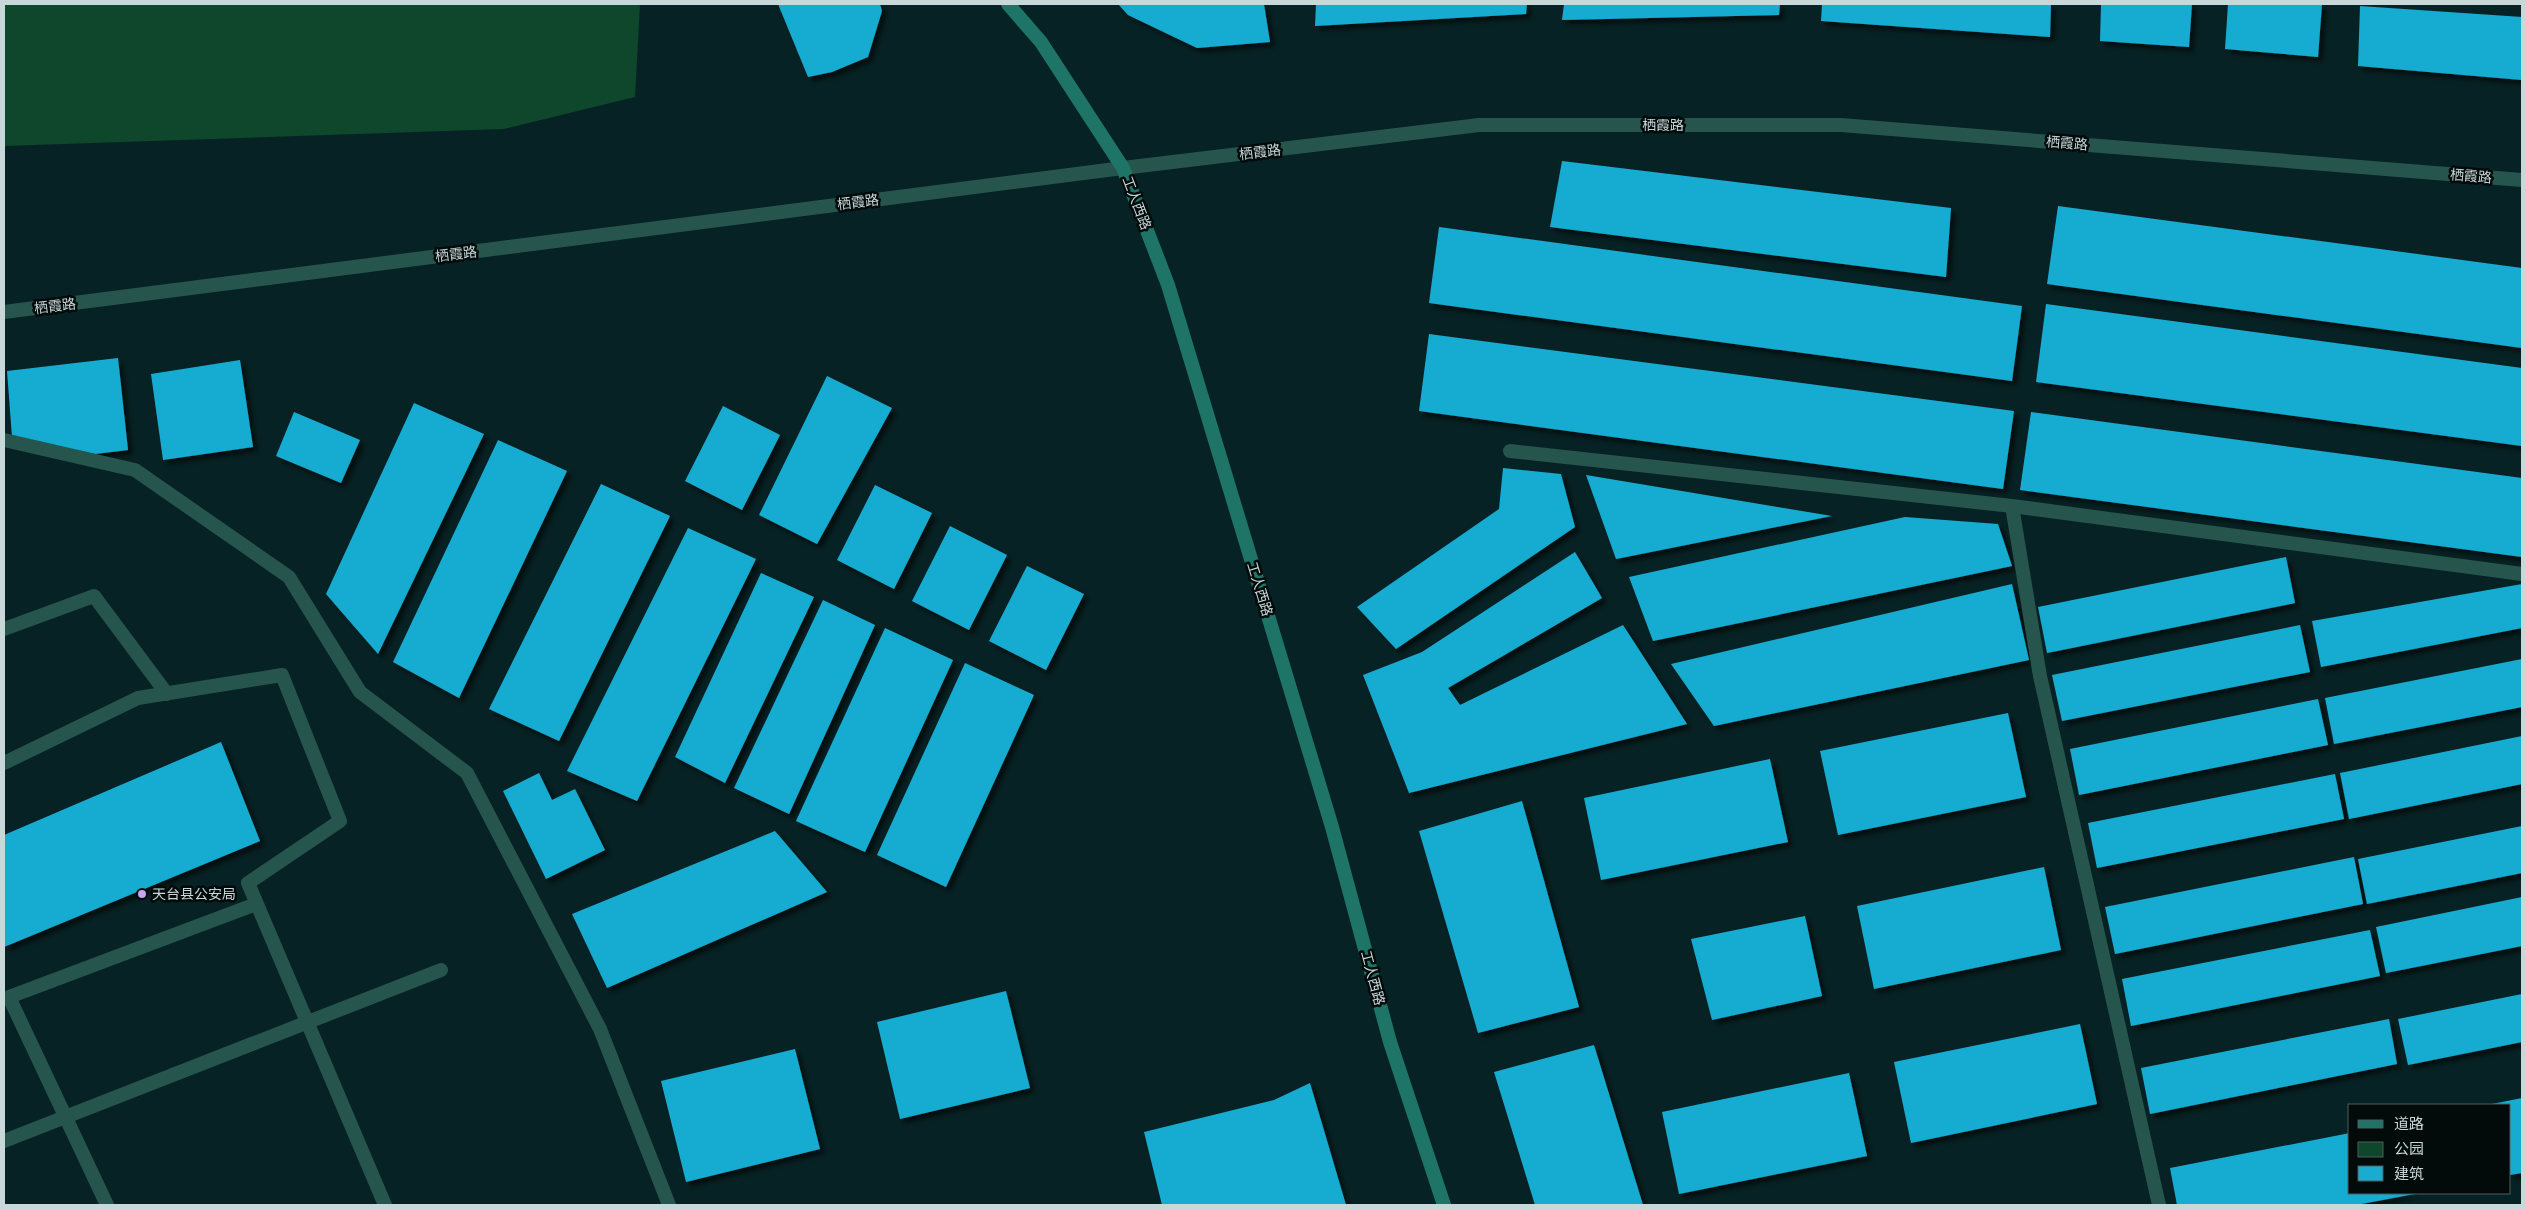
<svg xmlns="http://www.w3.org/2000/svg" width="2526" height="1209" font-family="'Roboto Condensed','Noto Sans SC',sans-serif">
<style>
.green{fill:#0e472c}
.building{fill:#19abd0;filter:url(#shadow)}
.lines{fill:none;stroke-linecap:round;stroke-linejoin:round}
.service{stroke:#25554c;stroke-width:14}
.minor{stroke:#25554c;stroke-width:14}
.tertiary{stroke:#25554c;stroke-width:14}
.secondary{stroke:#1e7466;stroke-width:14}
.poi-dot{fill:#c7a6ef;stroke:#020a0a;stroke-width:2}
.labels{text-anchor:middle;stroke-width:5;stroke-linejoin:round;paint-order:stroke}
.street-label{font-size:14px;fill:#c8d7d8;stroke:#020a0a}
.poi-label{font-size:14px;fill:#c8d7d8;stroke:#020a0a;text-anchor:start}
</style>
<defs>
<filter id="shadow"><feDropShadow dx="4.5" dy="4.5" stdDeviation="2.5" flood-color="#0009"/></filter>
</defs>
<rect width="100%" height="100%" fill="#072224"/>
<path class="green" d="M4 4H640L635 97 504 129 4 146Z"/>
<path class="building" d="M778 4H880L882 11 868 57 832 72 808 77Z
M1118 4H1264L1270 42 1197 48 1128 15Z
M1316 4H1527L1526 14 1315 26Z
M1564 4H1780L1779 15 1562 20Z
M1822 4H2051L2050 37 1821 21Z
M2101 4H2192L2189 47 2100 41Z
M2228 4H2322L2318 57 2225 49Z
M2360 6 2522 17V80L2358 66Z
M1562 161 1951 208 1946 277 1550 227Z
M2058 206 2522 268V348L2047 284Z
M1439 227 2022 306 2012 381 1429 303Z
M2046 304 2522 368V446L2036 382Z
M1429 334 2014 411 2003 489 1419 411Z
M118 358 128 450 95 454 12 437 7 371Z
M240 360 253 447 163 460 151 374Z
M827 376 892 408 817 544 759 515Z
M414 403 484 434 378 654 326 594Z
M723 406 780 435 742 510 685 481Z
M294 412 360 440 341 483 276 456Z
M2031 412 2522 478V557L2020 490Z
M498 440 567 471 459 698 393 662Z
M1503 468 1561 474 1575 527 1396 649 1357 607 1499 509Z
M1586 475 1832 516 1616 559Z
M601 484 670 516 559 741 489 709Z
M875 485 932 513 894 589 837 560Z
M1905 517 1998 524 2012 566 1653 641 1629 577Z
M950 526 1007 555 969 630 912 601Z
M688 528 756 559 637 801 567 771Z
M1575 552 1602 598 1448 688 1460 705 1623 625 1687 724 1409 793 1363 675 1422 652Z
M2286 557 2295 603 2047 653 2038 607Z
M1027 566 1084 594 1046 670 989 641Z
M761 573 814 597 725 783 675 757Z
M2012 584 2029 660 1714 726 1671 664Z
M2522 584V628L2321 667 2312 621Z
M823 600 875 625 789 814 734 788Z
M2300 625 2310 672 2062 721 2052 675Z
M885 628 953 660 865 852 796 821Z
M2522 659V707L2334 744 2325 698Z
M965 663 1034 695 946 887 877 855Z
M2318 699 2328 745 2079 795 2070 749Z
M2008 713 2026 797 1838 835 1820 751Z
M2522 736V784L2349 819 2340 773Z
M221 742 260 841 4 947V835Z
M1770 759 1788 842 1601 880 1584 798Z
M539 773 552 800 575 789 605 850 546 879 503 791Z
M2335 774 2344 819 2097 868 2088 823Z
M1522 801 1579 1007 1478 1033 1419 831Z
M2522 826V873L2367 904 2358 859Z
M775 831 827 892 607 988 572 914Z
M2354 857 2363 904 2115 954 2105 907Z
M2044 867 2061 950 1874 989 1857 906Z
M2522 897V946L2386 973 2376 927Z
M1805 916 1822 996 1712 1020 1691 939Z
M2370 930 2380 976 2131 1026 2122 979Z
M1006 991 1030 1088 900 1119 877 1022Z
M2522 994V1042L2408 1065 2398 1019Z
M2389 1019 2397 1064 2150 1114 2141 1068Z
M2080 1024 2097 1104 1911 1143 1894 1062Z
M1594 1045 1643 1205H1535L1494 1072Z
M795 1049 820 1149 686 1182 661 1081Z
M1849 1073 1867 1156 1679 1194 1662 1112Z
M1310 1083 1346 1205H1162L1144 1132 1274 1100Z
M2522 1098V1173L2510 1175V1105L2492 1104Z
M2350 1133V1193L2415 1194 2356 1205H2177L2170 1168Z"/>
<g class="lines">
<path class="service" d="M4 440 135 470 289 577 360 692 467 773 600 1029 669 1205
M4 629 94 596 167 694
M4 763 138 698 282 675 340 821 248 883 385 1205
M4 1141 441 970
M107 1205 9 997 256 904"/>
<path class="minor" d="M1510 451 2012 506 2522 574
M2012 506 2040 676 2159 1205"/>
<path class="tertiary" d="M4 312 1123 168 1479 125H1841L2522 180"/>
<path class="secondary" d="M1008 4 1041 42 1123 168 1168 285 1332 827 1390 1042 1444 1205"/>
</g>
<circle class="poi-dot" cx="142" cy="894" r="5"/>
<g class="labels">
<g class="street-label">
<text x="1663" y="130">栖霞路</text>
<text transform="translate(2067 143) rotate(5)" y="5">栖霞路</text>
<text transform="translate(1260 152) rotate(-7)" y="5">栖霞路</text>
<text transform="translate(2471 176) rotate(5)" y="5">栖霞路</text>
<text transform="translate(858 202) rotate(-7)" y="5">栖霞路</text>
<text transform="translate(1137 203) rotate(69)" y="5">工人西路</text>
<text transform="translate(456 254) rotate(-7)" y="5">栖霞路</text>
<text transform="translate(55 306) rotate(-7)" y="5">栖霞路</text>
<text transform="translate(1260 589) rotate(73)" y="5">工人西路</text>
<text transform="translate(1373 978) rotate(75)" y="5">工人西路</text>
</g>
<g class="poi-label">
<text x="152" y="899">天台县公安局</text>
</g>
</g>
<rect width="2526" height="1209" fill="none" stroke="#c8d7d8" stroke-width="10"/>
<rect x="2348" y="1104" width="162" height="90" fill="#020a0a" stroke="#515c5c"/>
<rect x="2358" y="1120" width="25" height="8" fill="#1e7466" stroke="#515c5c"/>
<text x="2394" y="1129" font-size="15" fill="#c8d7d8">道路</text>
<rect x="2358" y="1142" width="25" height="15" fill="#0e472c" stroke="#515c5c"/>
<text x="2394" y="1154" font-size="15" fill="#c8d7d8">公园</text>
<rect x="2358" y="1166" width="25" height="15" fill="#19abd0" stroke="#515c5c"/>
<text x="2394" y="1179" font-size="15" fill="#c8d7d8">建筑</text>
</svg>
